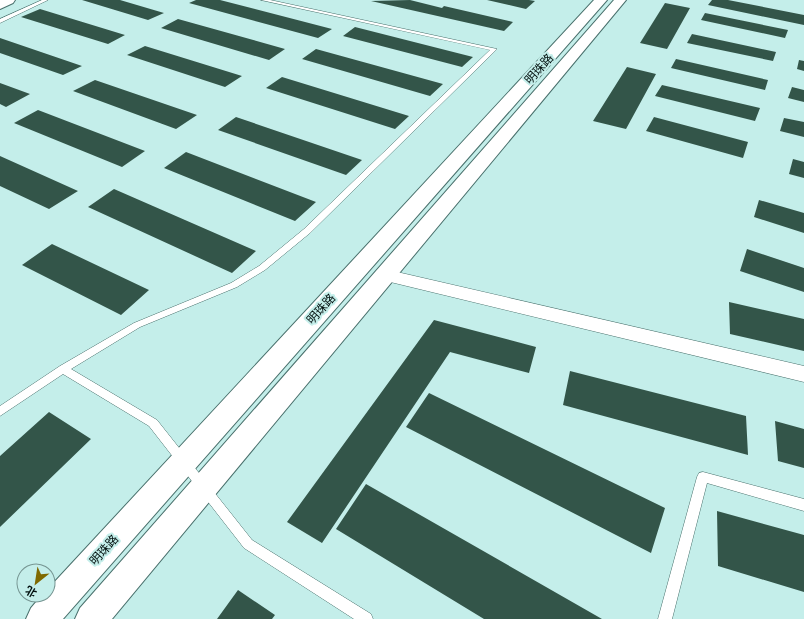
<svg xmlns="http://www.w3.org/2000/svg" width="804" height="619" font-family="'Asap Condensed','Noto Sans SC',sans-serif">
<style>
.building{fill:#335549}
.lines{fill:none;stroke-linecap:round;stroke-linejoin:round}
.service-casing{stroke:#49706c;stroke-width:1}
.minor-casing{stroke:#49706c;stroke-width:1}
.tertiary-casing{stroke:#49706c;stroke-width:2}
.service{fill:#fff;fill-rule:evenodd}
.minor{fill:#fff;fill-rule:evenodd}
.tertiary{fill:#fff;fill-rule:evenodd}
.labels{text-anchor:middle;stroke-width:4;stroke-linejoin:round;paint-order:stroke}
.street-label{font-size:12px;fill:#020f0e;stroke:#c4eeea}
</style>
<rect width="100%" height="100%" fill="#c4eeea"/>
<path class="building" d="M82 0H120L164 13 148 20Z
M196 0H220L332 29 318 38 189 3Z
M410 0 442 8 444 6 513 22 504 31 371 1Z
M487 0H529L535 1 526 9Z
M712 0H728L804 15V25L708 5Z
M665 3 690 8 667 49 640 43Z
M40 9 125 35 108 44 21 17Z
M705 13 788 30 785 38 701 20Z
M178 19 285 49 269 60 161 28Z
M355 27 473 57 462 67 343 36Z
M692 34 776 52 773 61 687 43Z
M0 38 82 66 63 75 0 53Z
M145 46 242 76 225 87 127 55Z
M316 49 443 84 430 96 302 59Z
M676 59 768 80 765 90 671 68Z
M799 60 804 61V71L797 69Z
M627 67 656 74 626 129 593 121Z
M282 77 409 116 395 129 266 88Z
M95 80 197 115 176 129 73 91Z
M0 83 30 94 6 107 0 104Z
M662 85 760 108 755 121 655 96Z
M792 87 804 90V102L788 98Z
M38 110 145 151 122 167 14 123Z
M236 117 362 160 346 175 218 130Z
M654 117 748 142 743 158 646 131Z
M784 118 804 122V137L780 131Z
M186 152 316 202 295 221 164 168Z
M0 156 78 191 49 209 0 186Z
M793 159 804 162V178L789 174Z
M114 189 256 251 232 273 88 207Z
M759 200 804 213V233L754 217Z
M52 244 149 290 121 315 22 265Z
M747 249 804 268V292L740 271Z
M729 302 804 319V351L730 334Z
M434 320 536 347 529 373 450 352 322 543 287 522Z
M570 371 746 416 748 455 563 405Z
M429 393 665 508 651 553 406 427Z
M49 412 91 439 0 527V456Z
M775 421 804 429V468L778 461Z
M366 484 602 619H484L336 529Z
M717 511 804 535V592L718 566Z
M238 590 275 615 272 619H217Z"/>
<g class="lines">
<g class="service-casing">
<path id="service" d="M42 0H48L0 23V19Z
M261 0H270L497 49 310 233 265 270 237 287 140 327 71 369 157 420 252 540 371 614 373 619H354L244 548 149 426 63 374 0 416V406L60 366 134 323 231 283 259 266 304 229 490 50Z
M703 472 804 499V511L707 483 672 619H658L697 477 699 473Z"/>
</g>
<g class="minor-casing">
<path id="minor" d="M384 269 804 366V382L378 279 375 275 378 271Z"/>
</g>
<g class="tertiary-casing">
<path id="tertiary" d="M0 0H15L13 3 0 9Z
M594 0H607L63 619H26L31 608 42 595H48V589Z
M614 0H626L112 619H75L80 608Z"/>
</g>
<use href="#service" class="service"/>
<use href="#minor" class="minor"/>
<use href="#tertiary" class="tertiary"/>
</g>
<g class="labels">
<g class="street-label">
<text transform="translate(539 69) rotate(-48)" y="4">明珠路</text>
<text transform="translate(321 309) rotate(-48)" y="4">明珠路</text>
<text transform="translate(104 550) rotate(-48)" y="4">明珠路</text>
</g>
</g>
<g transform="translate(36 583) rotate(210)"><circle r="19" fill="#c4eeea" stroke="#769592"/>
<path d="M0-3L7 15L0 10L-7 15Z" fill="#806900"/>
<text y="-6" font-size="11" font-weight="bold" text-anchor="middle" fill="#020f0e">北</text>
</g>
</svg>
